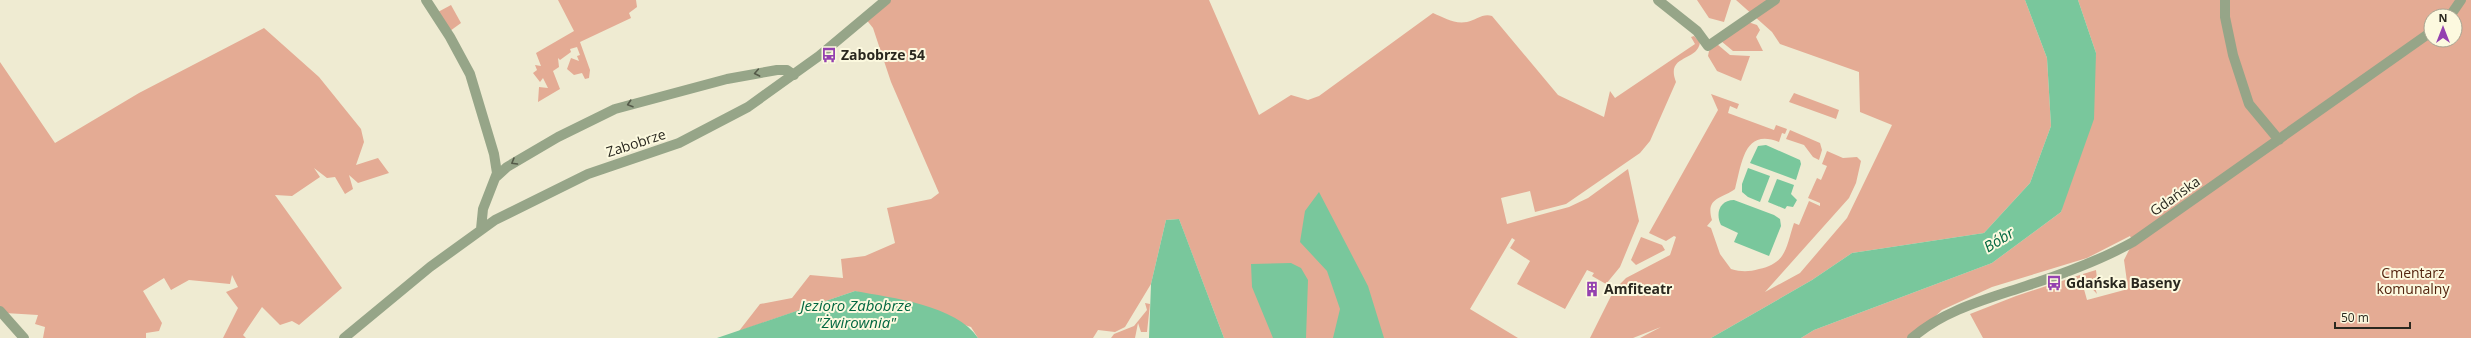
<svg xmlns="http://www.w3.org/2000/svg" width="2471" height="338" font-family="'Open Sans',sans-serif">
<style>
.green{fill:#e4ab94;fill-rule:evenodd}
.water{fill:#79c79c}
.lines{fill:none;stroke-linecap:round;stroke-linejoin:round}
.street{stroke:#96a588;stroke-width:10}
.oneway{stroke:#555a49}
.labels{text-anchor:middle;stroke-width:4;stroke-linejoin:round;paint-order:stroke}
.poi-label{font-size:14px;font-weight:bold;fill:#2a281f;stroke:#fcf9df;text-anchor:start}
.street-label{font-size:14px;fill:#2a281f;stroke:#fcf9df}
.park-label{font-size:14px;fill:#54240f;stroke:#fcf9df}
.water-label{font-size:15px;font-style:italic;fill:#016740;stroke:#fcf9df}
</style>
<rect width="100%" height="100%" fill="#efebd2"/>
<path class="green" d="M237 0 264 28 319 77 361 129 364 142 356 165 378 158 389 173 358 183 349 175 353 189 345 194 335 177 327 178 314 168 320 177 292 196 275 195 342 288 299 325 292 321 280 325 262 307 243 335 246 338H223L238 308 226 292 238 287 232 275 230 284 189 280 171 290 164 278 143 291 162 323 159 331 146 333V338H43L45 327 35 324 38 315 5 313 0 308V62L55 143 139 93 264 28Z
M558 0H636L637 7 629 13 631 18 580 42 590 70 589 78 585 79 582 73 574 75 567 69 571 58 579 61 577 56 580 55 577 47 570 49 571 52 560 60 558 58 559 67 553 71 560 89 538 102 539 87 548 88 543 78 540 82 533 73 537 70 535 65 541 66 536 53 574 31Z
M886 0H1209L1259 115 1291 95 1308 100 1319 96 1433 13C1445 18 1453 24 1467 22 1476 20 1483 13 1492 16L1558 95 1604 117 1610 91 1615 98 1695 44 1691 37 1694 36 1700 42C1698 62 1665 54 1676 82L1650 141 1640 153 1566 204 1535 212 1530 191 1501 198 1507 224 1569 207 1588 198 1628 169 1639 221 1620 267 1606 284 1592 276 1594 273 1587 270 1565 309 1517 284 1530 261 1510 248 1515 240 1512 238 1470 309 1518 338H1224L1179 219 1166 220 1151 284 1125 327 1115 332 1098 330 1093 338H978L971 327 855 291 739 331 760 304 792 298 810 275 843 278 841 259 865 256 895 243 887 208 931 199 939 193 891 82 873 28 865 18Z
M1697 0H1731L1724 22 1709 18Z
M1736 0H2025L2047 58 2051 126 2030 183 1984 233 1852 253 1812 280 1711 338H1640L1661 327 1633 338H1590L1614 290 1626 278 1670 255 1676 237 1674 236 1666 241 1649 233 1718 110 1711 94 1739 104 1737 109 1730 106 1728 113 1774 130 1776 125 1787 129 1785 134 1782 133 1779 142C1744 128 1742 163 1735 189 1722 199 1705 197 1712 220L1707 226 1711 228 1720 254 1731 269C1741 272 1749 272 1759 269 1787 263 1786 247 1794 223L1799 225 1809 201 1820 206V203L1808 198 1817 178 1821 180 1827 166 1822 164 1827 151 1843 158 1857 157 1861 161 1856 183 1849 198 1765 292 1800 273 1847 218 1892 125 1860 112 1859 72 1780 44 1772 32Z
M2078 0H2471V338H1983L1970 314 2016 296 2080 275 2087 300 2128 289 2124 260 2133 242 2130 236 2087 258 1992 287 1942 310 1912 338H1801L1814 330 1992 263 2061 212 2096 53ZM2431 16H2455V40H2431Z
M451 5 461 23 450 31 438 12Z
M1748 22 1757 25 1760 30 1756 37 1763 51H1733L1721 41Z
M1717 44 1730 55 1750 56 1741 81 1717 71 1708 56 1709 51Z
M1794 93 1839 110 1836 119 1789 102Z
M1790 130 1820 143 1822 150 1819 160 1813 157 1804 145 1786 139Z
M1641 237 1662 245 1665 250 1636 265 1631 260Z
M2096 270 2097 279 2093 281 2097 294 2085 281 2083 274Z
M1145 303 1150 304 1147 332H1141L1138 323 1135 338H1111L1114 334 1134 326 1147 310Z"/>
<path class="water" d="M2025 0H2078L2096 53 2094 119 2061 212 1992 263 1814 330 1801 338H1711L1812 280 1852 253 1984 233 2030 183 2051 126 2047 58Z
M1766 145 1800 160 1801 164 1796 180 1750 163 1758 146Z
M1748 168 1770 176 1760 202 1748 197 1742 192V184Z
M1777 179 1794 185 1791 194 1797 200 1793 207 1787 206 1785 209 1768 202Z
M1319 192 1368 286 1384 338H1333L1340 309 1327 271 1300 242 1305 211Z
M1734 200 1774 215 1780 219 1781 226 1769 256 1734 242 1738 233 1721 225C1715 213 1720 200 1734 200Z
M1179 219 1184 232 1224 338H1149L1151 284 1166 220Z
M1291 263 1301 268 1308 280 1306 338H1273L1252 287 1251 264Z
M855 291C892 298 956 305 978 338H717Z"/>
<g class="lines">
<path class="street" d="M426 0 450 37 470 74 494 154 497 173 483 209 481 229
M1658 0 1697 31 1708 46 1775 0
M2225 0V17L2233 55 2249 104 2279 140
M2450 16 2461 0
M496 177 507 167 558 137 615 109 727 79 777 70H787L794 75
M0 311 24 338
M344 338 430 267 495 220 588 174 679 143 748 107 819 56 886 0
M1912 338C1944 310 1987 299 2026 286 2063 274 2099 261 2133 242L2431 32"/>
</g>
<defs><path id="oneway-chevron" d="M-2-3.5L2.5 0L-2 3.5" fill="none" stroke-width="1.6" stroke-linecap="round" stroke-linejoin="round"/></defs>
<g class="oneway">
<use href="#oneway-chevron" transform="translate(757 73) rotate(169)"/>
<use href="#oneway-chevron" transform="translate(630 104) rotate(162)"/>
<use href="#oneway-chevron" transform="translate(514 162) rotate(150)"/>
</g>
<defs>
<g id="bus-bare" transform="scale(1.2)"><path d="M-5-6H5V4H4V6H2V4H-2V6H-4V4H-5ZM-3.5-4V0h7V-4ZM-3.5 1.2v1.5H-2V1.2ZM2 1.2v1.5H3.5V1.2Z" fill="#9441b0" stroke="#fcf9df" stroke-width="2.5" paint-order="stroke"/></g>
<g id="building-bare" transform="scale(1.2)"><path d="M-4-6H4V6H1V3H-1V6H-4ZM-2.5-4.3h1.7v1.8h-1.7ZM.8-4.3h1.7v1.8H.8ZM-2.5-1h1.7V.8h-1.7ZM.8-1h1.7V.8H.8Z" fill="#9441b0" stroke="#fcf9df" stroke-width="2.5" paint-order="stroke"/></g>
</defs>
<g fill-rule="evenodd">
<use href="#bus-bare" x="829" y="55"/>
<use href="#bus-bare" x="2054" y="283"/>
<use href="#building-bare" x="1592" y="289"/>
</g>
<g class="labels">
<g class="poi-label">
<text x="841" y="60">Zabobrze 54</text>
<text x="2066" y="288">Gdańska Baseny</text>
<text x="1604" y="294">Amfiteatr</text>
</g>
<g class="street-label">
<text transform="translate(636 143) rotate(-18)" y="5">Zabobrze</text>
<text transform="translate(2175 196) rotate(-35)" y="5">Gdańska</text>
</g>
<g class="park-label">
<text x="2413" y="278">Cmentarz<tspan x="2413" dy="16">komunalny</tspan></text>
</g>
<g class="water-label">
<text transform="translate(1999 240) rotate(-32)" y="5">Bóbr</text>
<text x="856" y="311">Jezioro Zabobrze<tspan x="856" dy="17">"Żwirownia"</tspan></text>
</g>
</g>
<g transform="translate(2443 28)"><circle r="19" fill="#fcf9df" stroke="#a8a592"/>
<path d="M0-3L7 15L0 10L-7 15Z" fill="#9441b0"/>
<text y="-6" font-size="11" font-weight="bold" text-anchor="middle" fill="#2a281f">N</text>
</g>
<path d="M2335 322v6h75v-6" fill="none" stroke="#2a281f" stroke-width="2"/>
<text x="2341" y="322" font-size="12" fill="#2a281f" stroke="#fcf9df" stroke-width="3" paint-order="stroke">50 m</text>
</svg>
